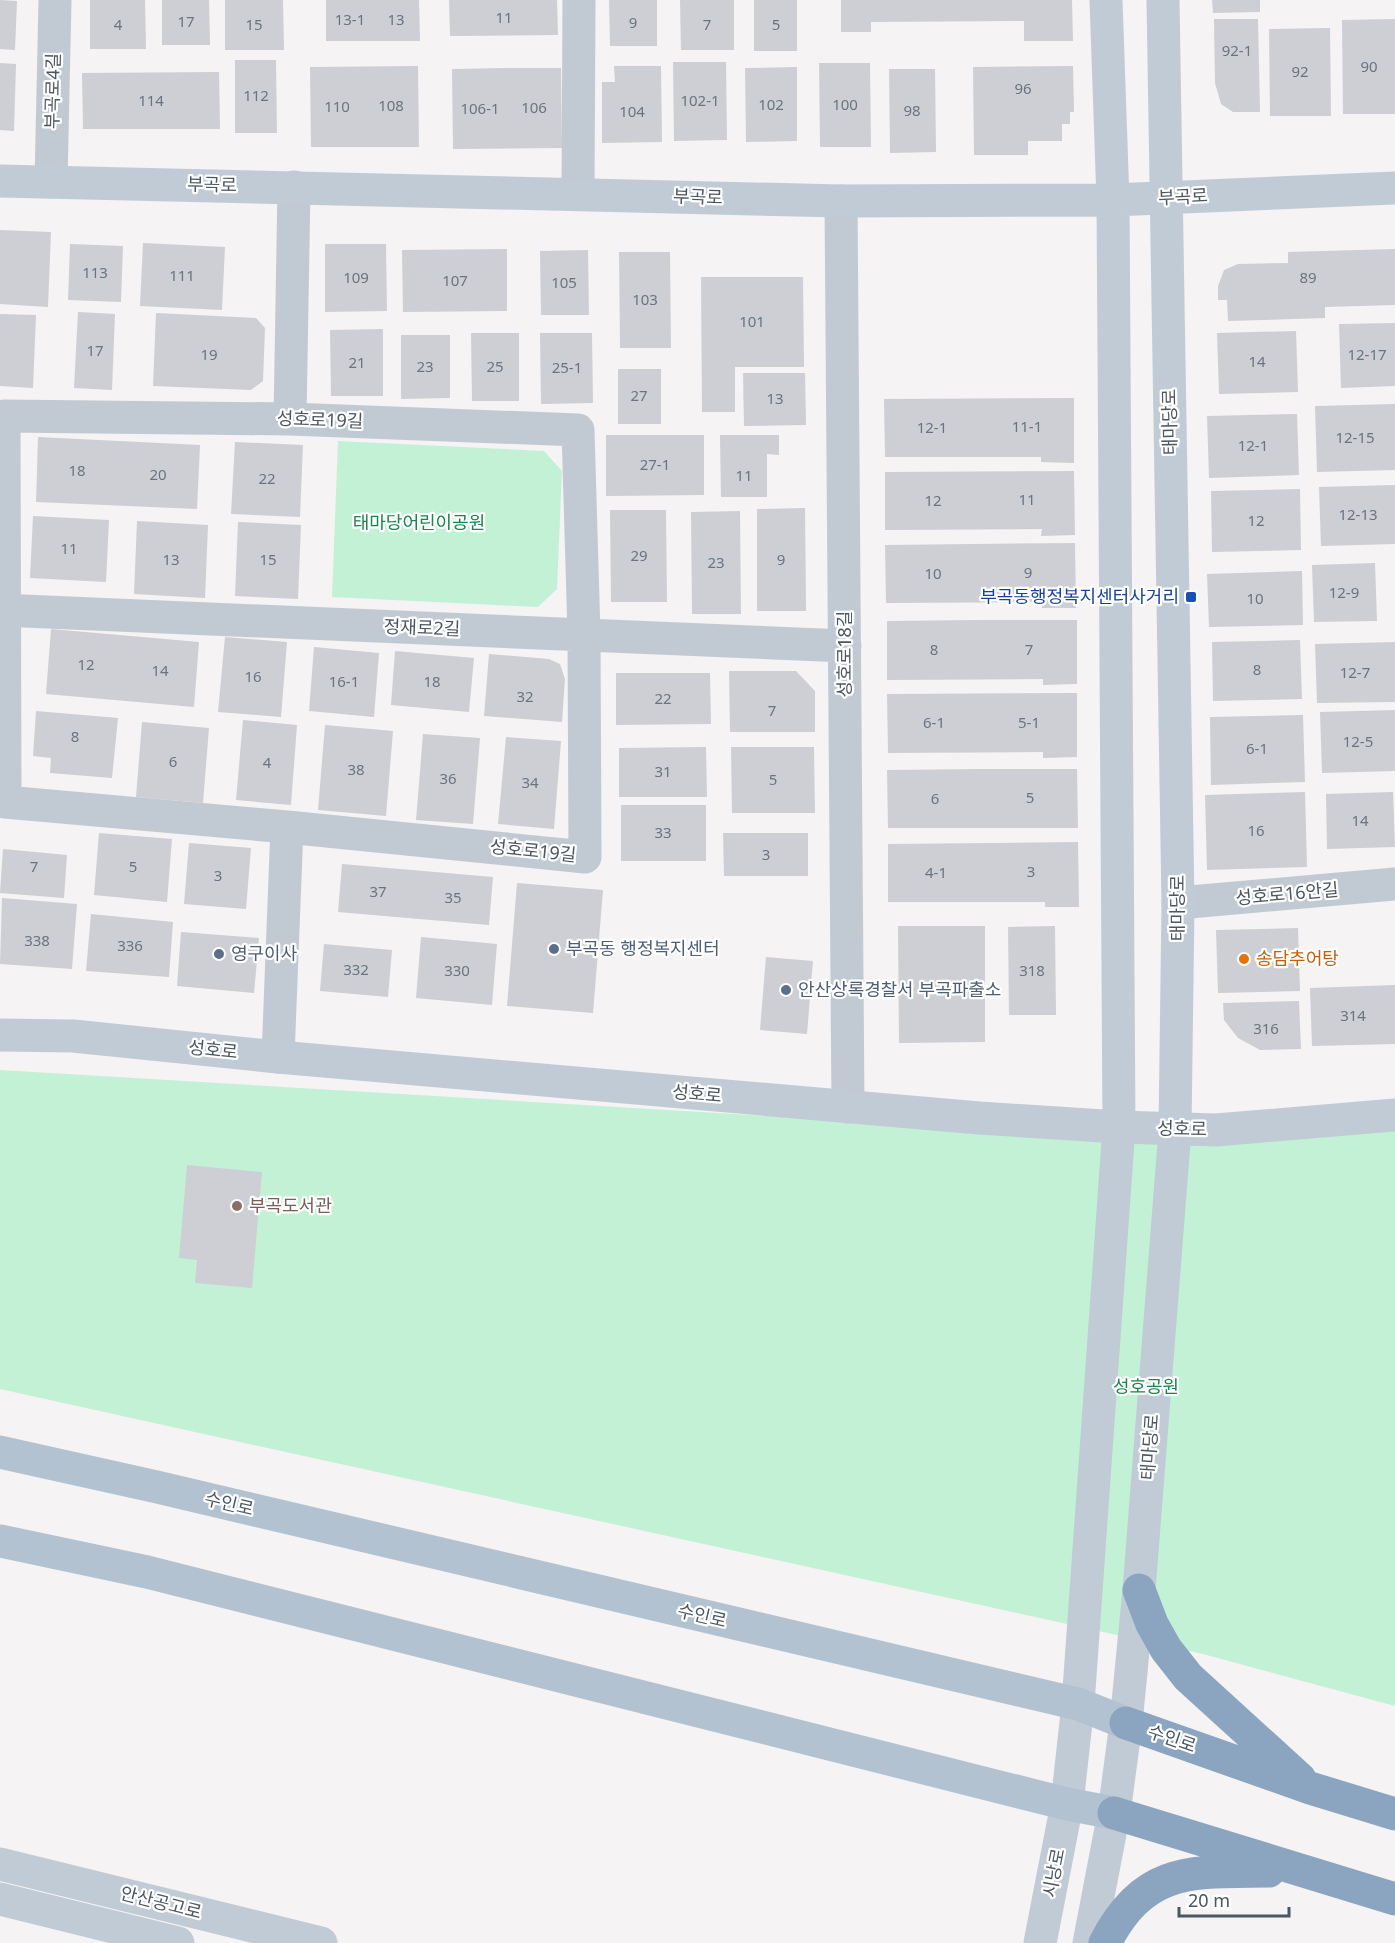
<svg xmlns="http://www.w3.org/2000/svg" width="1395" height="1943" font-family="'Noto Sans','Noto Sans KR',sans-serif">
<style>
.green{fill:#c3f1d5}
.building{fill:#cdcfd5}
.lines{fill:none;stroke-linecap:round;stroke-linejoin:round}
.street{stroke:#c1cad2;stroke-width:33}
.secondary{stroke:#c1cbd6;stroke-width:33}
.primary{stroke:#b3c2d1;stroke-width:33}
.highway{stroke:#8ba5c1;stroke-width:33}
.transit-dot{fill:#1a4fb4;stroke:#fff;stroke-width:2}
.service-dot{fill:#5c6f8a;stroke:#fff;stroke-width:2}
.food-dot{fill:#e8710a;stroke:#fff;stroke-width:2}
.education-dot{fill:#8d6e63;stroke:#fff;stroke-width:2}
.labels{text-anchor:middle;stroke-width:4.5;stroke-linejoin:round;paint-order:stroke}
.number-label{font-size:15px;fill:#6b747e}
.street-label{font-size:18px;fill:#4a5661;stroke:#fff}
.park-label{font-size:18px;fill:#17864f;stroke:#fff}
.transit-label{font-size:18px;fill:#164399;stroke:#fff;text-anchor:end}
.service-label{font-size:18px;fill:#4e5e75;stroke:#fff;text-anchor:start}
.food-label{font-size:18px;fill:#c56008;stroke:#fff;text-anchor:start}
.education-label{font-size:18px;fill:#785e54;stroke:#fff;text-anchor:start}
</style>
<rect width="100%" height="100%" fill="#f5f3f3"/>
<path class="green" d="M338 441 544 451 562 471 557 589 538 607 332 597Z
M0 1070 1220 1143 1395 1131V1706L1203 1654 0 1389Z"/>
<path class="building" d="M0 0 17 1 15 50 0 49Z
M90 0H145L146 49H90Z
M162 0H209L210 45H162Z
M225 0H283L284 50H225Z
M326 0H419L420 41H326Z
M449 0H557L558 35 450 36Z
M609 0H657V46H610Z
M680 0H734V50H681Z
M754 0H797V51H754Z
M841 0H1072L1073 41H1024V21L871 22V32H841Z
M1212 0H1260V12L1213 13Z
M1214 19H1258L1260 112H1233L1221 104 1215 83Z
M1395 19V114H1343L1342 20Z
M1330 28 1331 116H1270L1269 29Z
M235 60H276L277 133H235Z
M673 62H726L727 140 674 141Z
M0 63 16 64 14 131 0 130Z
M819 63H870L871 147H820Z
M418 66 419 147H311L310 67Z
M614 66H661L662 142 602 143V82H615Z
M1073 66 1074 112H1070V124H1062V141H1028V155H974L973 67Z
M797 67V141L746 142 745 68Z
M507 68H561L562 148 453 149 452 69Z
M889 69H935L936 152 890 153Z
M219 72 220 129H83L82 73Z
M0 230 51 232 48 307 0 304Z
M143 243 225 247 222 310 140 306Z
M70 244 123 246 121 302 68 300Z
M325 244H386L387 311 325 312Z
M507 249V311L403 312 402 250Z
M1395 249V305L1325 307V318L1228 321 1227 300H1218V286L1224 270 1238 264 1288 263V252Z
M588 250 589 315H541L540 251Z
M619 252H670L671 348H620Z
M701 277H803L804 367H735V412H702Z
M78 312 115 314 112 390 74 388Z
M156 313 256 318 265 328 263 381 251 390 153 386Z
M0 314 36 315 33 388 0 386Z
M1395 323V386L1341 388 1339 324Z
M383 329V396H331L330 330Z
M1296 331 1298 392 1219 394 1217 333Z
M471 333H519V401H472Z
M540 333H592L593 403 541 404Z
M401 335H450V398L401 399Z
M618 369H661V424H618Z
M743 373H805L806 425 744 426Z
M1074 398V463L1041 462V457H885L884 399Z
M1395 404V470L1317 472 1315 406Z
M1297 414 1299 475 1209 478 1207 416Z
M606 435H704V495L606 496Z
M720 435H779V455L767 454V497H721Z
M38 437 200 445 197 509 36 502Z
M235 442 303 445 300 517 231 514Z
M1074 471 1075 535 1041 536 1042 529 885 530V472Z
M1395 485V544L1321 546 1319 487Z
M1300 489 1301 550 1212 552 1211 491Z
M805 508 806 611H757V509Z
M610 510H666L667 602H611Z
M740 511 741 614H692L691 512Z
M33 516 109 520 106 582 30 578Z
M137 521 208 525 205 598 134 594Z
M238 522 301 525 298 599 235 596Z
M1075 543 1076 608H1042V602L886 603 885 545Z
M1375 563 1377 621 1314 622 1312 565Z
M1302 571 1303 625 1209 627 1207 574Z
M982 620H1077V684L1043 685V679L887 680V621Z
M51 629 199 642 194 707 46 694Z
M225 637 287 642 281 717 218 712Z
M1300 640 1302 699 1213 701 1212 642Z
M1395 642V702L1317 703 1315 644Z
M314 647 379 653 374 717 309 711Z
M395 651 474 658 469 712 391 705Z
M489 654 549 659 560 664 565 679 562 722 484 716Z
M729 671H796L815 691V732H730Z
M616 673H710L711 724 616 725Z
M1077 693V757L1043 758V752L888 753 887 694Z
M1395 710V771L1322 773 1320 712Z
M36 711 118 718 112 778 50 773 51 758 33 756Z
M1303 715 1305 782 1211 785 1210 717Z
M243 720 297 725 291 805 236 800Z
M142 722 209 728 203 803 136 797Z
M325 725 393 731 386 816 318 810Z
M423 734 480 738 473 824 416 820Z
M506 737 561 741 554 829 498 824Z
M706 747 707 797H619V748Z
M731 747H814L815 813H732Z
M982 769H1077L1078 828H888L887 770Z
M1305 792 1307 867 1207 870 1205 795Z
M1393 792 1395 847 1327 849 1326 794Z
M621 805H706V861H621Z
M99 833 172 839 167 902 94 895Z
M723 833H808V876H724Z
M1078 842 1079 907H1045V902H888V844Z
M189 843 251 848 246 909 184 904Z
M3 849 67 855 64 898 0 893Z
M342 864 493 877 489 925 338 912Z
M517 883 603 890 593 1013 507 1006Z
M2 898 77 904 72 969 0 964Z
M91 914 173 922 169 977 86 971Z
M898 926H985V1042L899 1043Z
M1055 926 1056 1015H1009L1008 927Z
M1298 928 1300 991 1218 993 1216 930Z
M181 932 259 938 254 993 177 986Z
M421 937 497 944 492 1005 416 998Z
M324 944 392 950 388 997 320 991Z
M766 957 813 961 807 1034 760 1030Z
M1395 985V1044L1312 1046 1310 988Z
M1299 1001 1301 1049 1260 1050 1238 1038 1224 1020 1223 1003Z
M187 1165 262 1172 252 1288 195 1283 197 1260 179 1258Z"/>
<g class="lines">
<path class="street" d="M51 182 55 0
M578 193 579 0
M841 201 848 1107
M290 419 294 187
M0 610 845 646
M1178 903 1395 884
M278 1057 287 827 5 802 4 416 290 419 578 430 584 634 585 857 287 827"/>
<path class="secondary" d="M0 181 841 201 1113 200 1395 188
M0 1035 73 1036 278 1057 979 1118 1119 1127 1216 1130 1395 1115
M0 1864 321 1943
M0 1899 178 1943
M1040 1943 1067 1804 1078 1704 1119 1127 1113 200 1106 0
M1089 1943 1114 1813 1126 1723 1139 1590 1175 1130 1178 903 1163 0"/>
<path class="primary" d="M0 1452 157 1487 1078 1704 1126 1723
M0 1541 147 1572 1067 1804 1114 1813"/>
<path class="highway" d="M1139 1590 1152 1624 1166 1649 1188 1677 1300 1779
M1126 1723 1310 1788 1395 1814
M1114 1813 1395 1899
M1105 1943C1145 1866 1192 1872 1269 1871"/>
</g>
<rect class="transit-dot" x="1185" y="591" width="12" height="12" rx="3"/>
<g class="service-dot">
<circle cx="554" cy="949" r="6"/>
<circle cx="219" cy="954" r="6"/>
<circle cx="786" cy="990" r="6"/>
</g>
<circle class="food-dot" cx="1244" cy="959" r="6"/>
<circle class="education-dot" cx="237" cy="1206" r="6"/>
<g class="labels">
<g class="number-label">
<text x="504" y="23">11</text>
<text x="350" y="25">13-1</text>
<text x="396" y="25">13</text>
<text x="186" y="27">17</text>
<text x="633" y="28">9</text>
<text x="118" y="30">4</text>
<text x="254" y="30">15</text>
<text x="707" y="30">7</text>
<text x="776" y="30">5</text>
<text x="1237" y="56">92-1</text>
<text x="1369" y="72">90</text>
<text x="1300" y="77">92</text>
<text x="1023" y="94">96</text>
<text x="256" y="101">112</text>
<text x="151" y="106">114</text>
<text x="700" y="106">102-1</text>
<text x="771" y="110">102</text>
<text x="845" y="110">100</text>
<text x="391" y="111">108</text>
<text x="337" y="112">110</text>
<text x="534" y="113">106</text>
<text x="480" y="114">106-1</text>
<text x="912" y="116">98</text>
<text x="632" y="117">104</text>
<text x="95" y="278">113</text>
<text x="182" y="281">111</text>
<text x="356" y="283">109</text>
<text x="1308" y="283">89</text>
<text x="455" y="286">107</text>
<text x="564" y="288">105</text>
<text x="645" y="305">103</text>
<text x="752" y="327">101</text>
<text x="95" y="356">17</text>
<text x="209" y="360">19</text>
<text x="1367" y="360">12-17</text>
<text x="1257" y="367">14</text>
<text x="357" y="368">21</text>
<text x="425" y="372">23</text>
<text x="495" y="372">25</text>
<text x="567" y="373">25-1</text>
<text x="639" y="401">27</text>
<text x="775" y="404">13</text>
<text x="1027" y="432">11-1</text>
<text x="932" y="433">12-1</text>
<text x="1355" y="443">12-15</text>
<text x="1253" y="451">12-1</text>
<text x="655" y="470">27-1</text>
<text x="77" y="476">18</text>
<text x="158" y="480">20</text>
<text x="744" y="481">11</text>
<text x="267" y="484">22</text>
<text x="1027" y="505">11</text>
<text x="933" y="506">12</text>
<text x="1358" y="520">12-13</text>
<text x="1256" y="526">12</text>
<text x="69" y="554">11</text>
<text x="639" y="561">29</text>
<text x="171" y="565">13</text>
<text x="268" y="565">15</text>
<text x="781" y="565">9</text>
<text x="716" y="568">23</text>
<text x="1028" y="578">9</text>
<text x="933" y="579">10</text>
<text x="1344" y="598">12-9</text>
<text x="1255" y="604">10</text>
<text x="934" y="655">8</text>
<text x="1029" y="655">7</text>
<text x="86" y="670">12</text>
<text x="1257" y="675">8</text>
<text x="160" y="676">14</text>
<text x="1355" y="678">12-7</text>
<text x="253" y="682">16</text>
<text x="344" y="687">16-1</text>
<text x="432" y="687">18</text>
<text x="525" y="702">32</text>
<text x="663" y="704">22</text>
<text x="772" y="716">7</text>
<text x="934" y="728">6-1</text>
<text x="1029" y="728">5-1</text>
<text x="75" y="742">8</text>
<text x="1358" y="747">12-5</text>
<text x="1257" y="754">6-1</text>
<text x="173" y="767">6</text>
<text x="267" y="768">4</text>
<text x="356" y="775">38</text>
<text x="663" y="777">31</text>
<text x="448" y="784">36</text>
<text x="773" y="785">5</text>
<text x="530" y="788">34</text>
<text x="1030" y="803">5</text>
<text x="935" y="804">6</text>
<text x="1360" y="826">14</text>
<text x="1256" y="836">16</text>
<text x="663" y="838">33</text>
<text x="766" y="860">3</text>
<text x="34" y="872">7</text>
<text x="133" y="872">5</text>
<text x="1031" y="877">3</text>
<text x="936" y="878">4-1</text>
<text x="218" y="881">3</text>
<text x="378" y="897">37</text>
<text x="453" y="903">35</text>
<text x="37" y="946">338</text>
<text x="130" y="951">336</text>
<text x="356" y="975">332</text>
<text x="457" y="976">330</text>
<text x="1032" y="976">318</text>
<text x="1353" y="1021">314</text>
<text x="1266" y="1034">316</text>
</g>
<g class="street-label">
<text transform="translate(53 91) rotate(-89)" y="6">부곡로4길</text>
<text transform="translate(212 185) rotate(1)" y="6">부곡로</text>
<text transform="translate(698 197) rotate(2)" y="6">부곡로</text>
<text transform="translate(1183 197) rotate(-3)" y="6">부곡로</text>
<text transform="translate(320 420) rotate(2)" y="6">성호로19길</text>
<text transform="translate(1170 422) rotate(-91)" y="6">태마당로</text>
<text transform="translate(422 628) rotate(2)" y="6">정재로2길</text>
<text transform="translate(845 654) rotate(-90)" y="6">성호로18길</text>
<text transform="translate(533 851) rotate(6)" y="6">성호로19길</text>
<text transform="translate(1287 894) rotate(-5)" y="6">성호로16안길</text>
<text transform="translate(1178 908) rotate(-90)" y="6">태마당로</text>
<text transform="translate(213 1050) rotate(6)" y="6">성호로</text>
<text transform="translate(697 1094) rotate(5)" y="6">성호로</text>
<text transform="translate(1182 1129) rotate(1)" y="6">성호로</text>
<text transform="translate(1150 1447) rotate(-86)" y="6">태마당로</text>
<text transform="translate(229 1504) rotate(13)" y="6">수인로</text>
<text transform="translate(702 1616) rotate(13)" y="6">수인로</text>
<text transform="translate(1172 1739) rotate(19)" y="6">수인로</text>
<text transform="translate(1054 1873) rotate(-79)" y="6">시낭로</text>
<text transform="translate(161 1903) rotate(14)" y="6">안산공고로</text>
</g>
<g class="park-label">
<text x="419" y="529">태마당어린이공원</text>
<text x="1146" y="1393">성호공원</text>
</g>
<g class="transit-label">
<text x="1179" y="603">부곡동행정복지센터사거리</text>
</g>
<g class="service-label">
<text x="566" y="955">부곡동 행정복지센터</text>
<text x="231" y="960">영구이사</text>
<text x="798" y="996">안산상록경찰서 부곡파출소</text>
</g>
<g class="food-label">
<text x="1256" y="965">송담추어탕</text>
</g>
<g class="education-label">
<text x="249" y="1212">부곡도서관</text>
</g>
</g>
<path d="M1179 1907v9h110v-9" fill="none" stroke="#4a5661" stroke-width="3"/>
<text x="1188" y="1907" font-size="18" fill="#4a5661" stroke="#ffffff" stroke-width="4.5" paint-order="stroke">20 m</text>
</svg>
